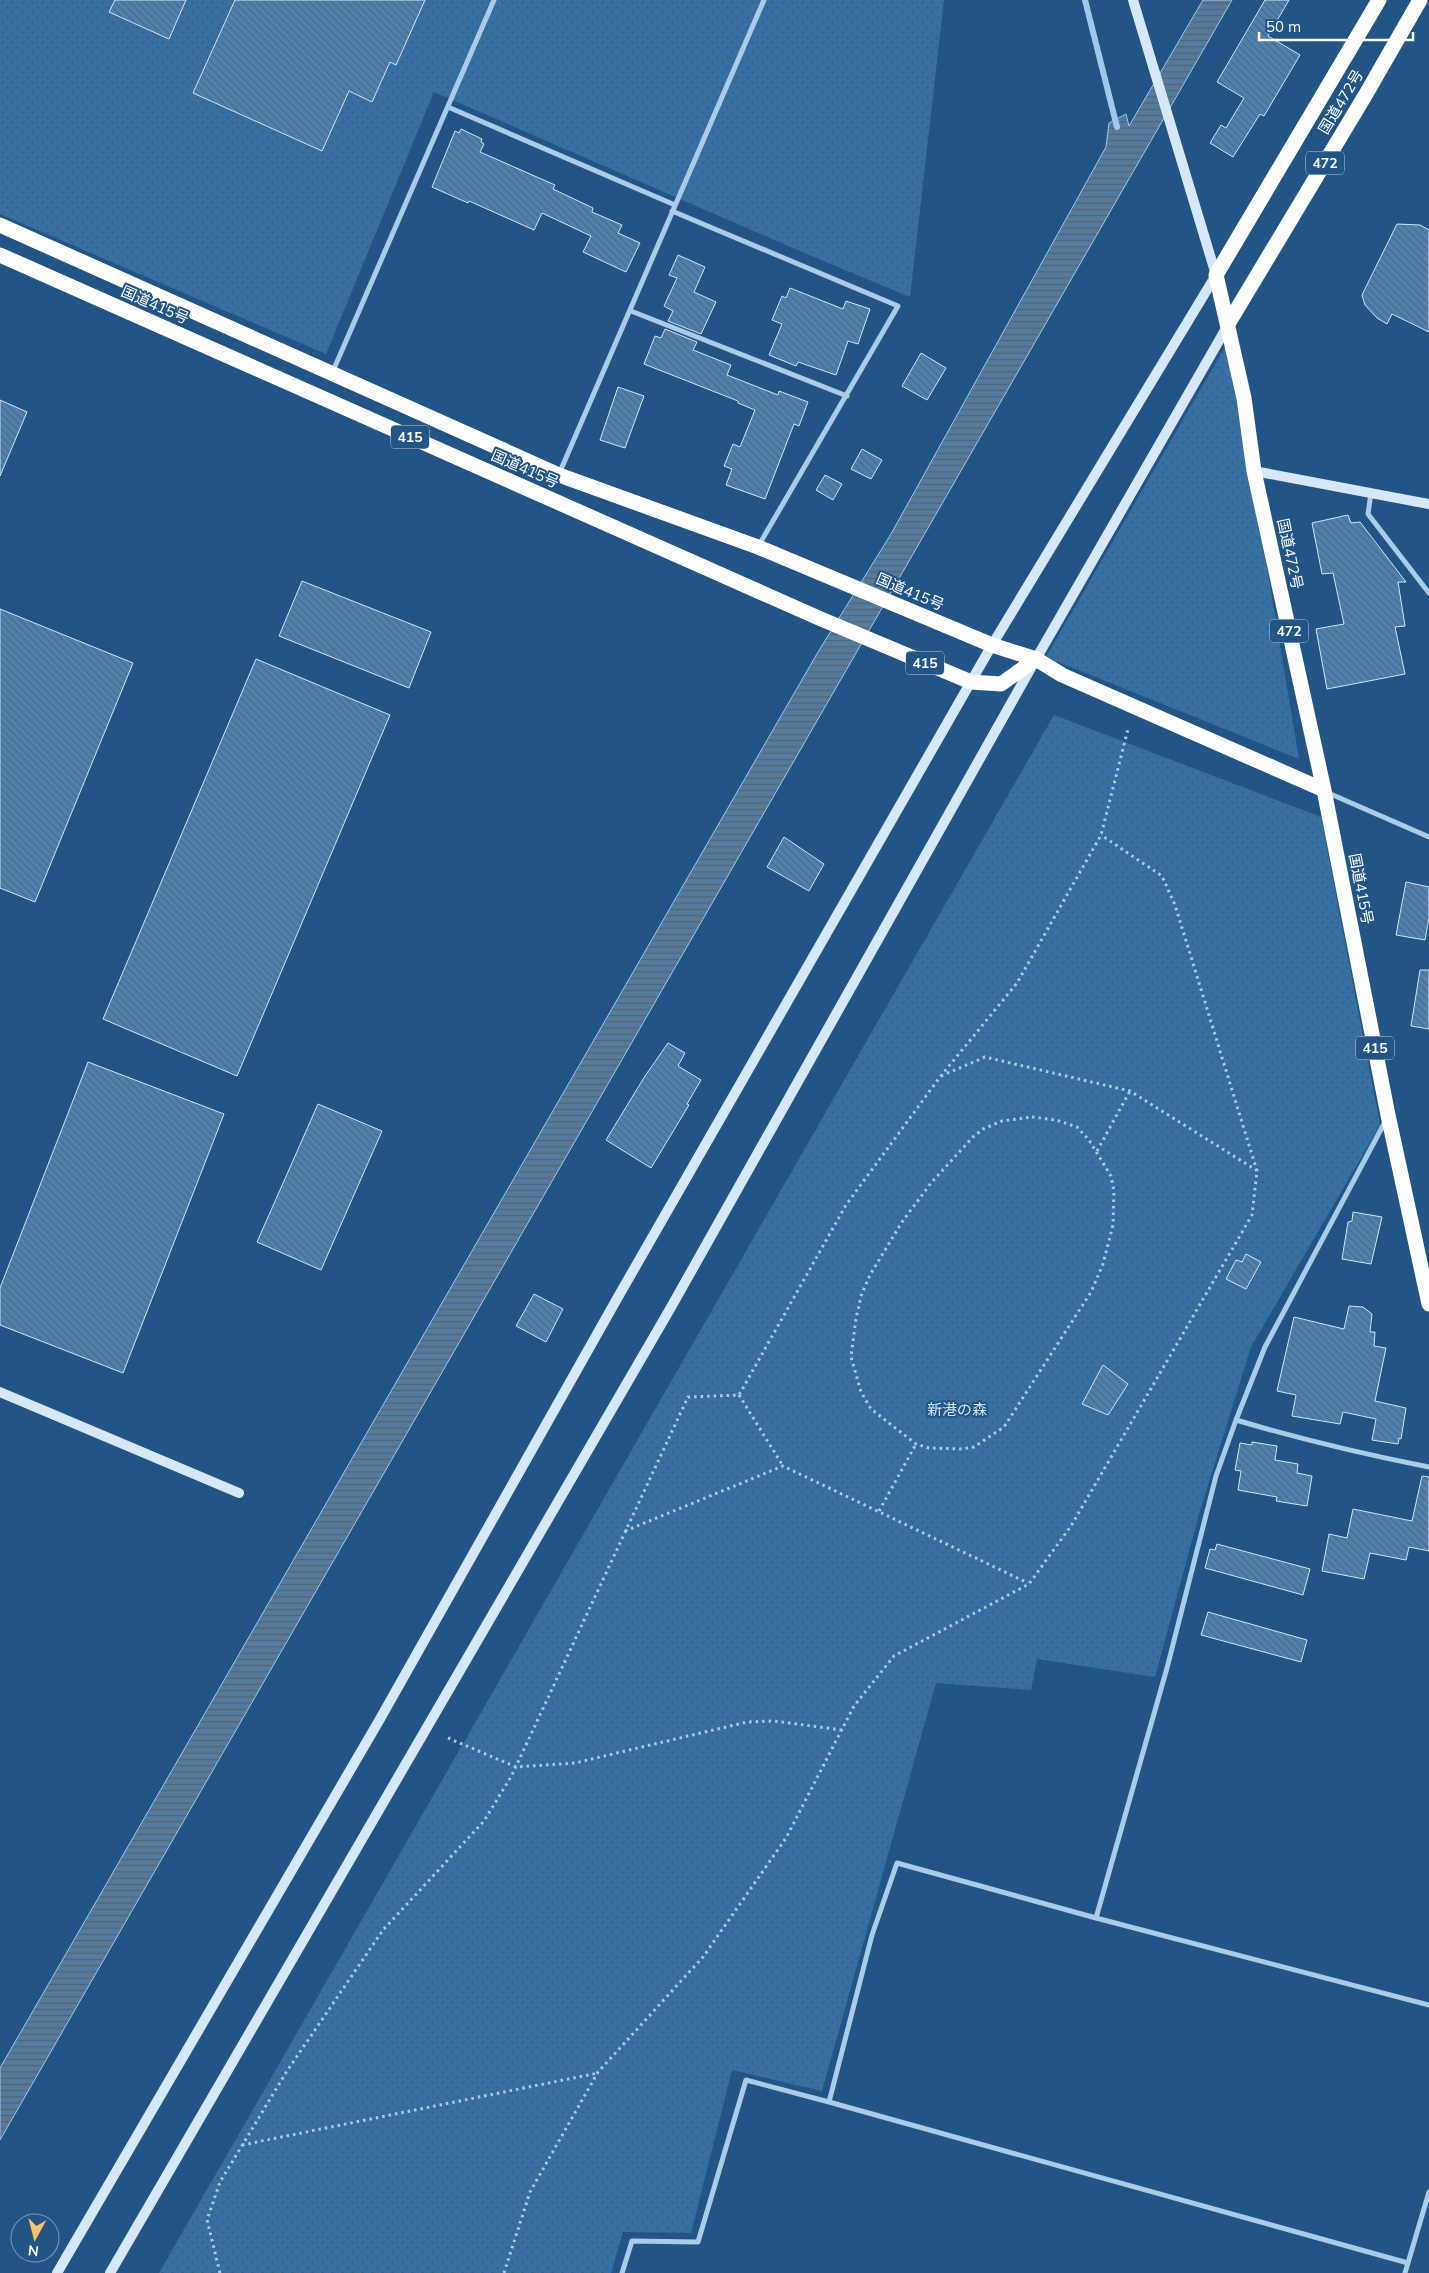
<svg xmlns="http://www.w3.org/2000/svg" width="1429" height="2273" font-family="Mulish,'Noto Sans JP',sans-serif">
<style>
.grass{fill:url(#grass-dots)}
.water{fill:url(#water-rules);stroke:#9fc8ea}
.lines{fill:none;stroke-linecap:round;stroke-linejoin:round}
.stream{stroke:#9fc8ea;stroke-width:6}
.building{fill:url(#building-back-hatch);stroke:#d0e5f7}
.path{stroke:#abcce9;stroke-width:3;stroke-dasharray:2.5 4;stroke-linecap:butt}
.street{stroke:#abcce9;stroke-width:5}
.secondary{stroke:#d6e7f7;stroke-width:10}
.highway{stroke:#fff;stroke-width:15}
.labels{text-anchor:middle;stroke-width:4;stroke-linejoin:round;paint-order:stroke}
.shield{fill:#225586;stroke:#bdccdb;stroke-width:1}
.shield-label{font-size:14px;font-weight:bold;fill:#fff}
.street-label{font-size:15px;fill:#fff;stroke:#225586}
.park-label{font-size:15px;fill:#d0e5f7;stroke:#225586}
</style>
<defs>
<pattern id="grass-dots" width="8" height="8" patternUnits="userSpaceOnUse" patternTransform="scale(1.25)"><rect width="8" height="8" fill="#3670a3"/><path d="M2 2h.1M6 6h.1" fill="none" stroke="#435a6f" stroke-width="1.8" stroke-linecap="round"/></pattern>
<pattern id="water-rules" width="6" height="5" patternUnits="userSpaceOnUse" patternTransform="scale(1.25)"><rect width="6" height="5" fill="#577b9d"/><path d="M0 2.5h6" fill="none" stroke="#526474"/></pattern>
<pattern id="building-back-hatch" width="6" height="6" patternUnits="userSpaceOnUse" patternTransform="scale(1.25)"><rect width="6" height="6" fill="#4f81b0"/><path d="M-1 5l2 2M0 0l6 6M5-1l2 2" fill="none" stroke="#4e6983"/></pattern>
</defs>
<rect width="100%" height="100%" fill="#225586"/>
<path class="grass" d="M0 0H944L910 297 802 252 434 92 326 354 0 214Z
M1229 340 1299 759 1046 657Z
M1054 715 1321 817 1380 1125 1251 1347 1200 1511 1155 1677 1037 1659 1031 1690 936 1683 822 2091 732 2070 691 2233 623 2232 611 2273H159Z"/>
<path class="water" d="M1203 0H1232L0 2140V2068L818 652 891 534 1106 147 1109 123 1126 114 1129 126Z"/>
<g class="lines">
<path class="stream" d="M1085 0 1117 127"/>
</g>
<path class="building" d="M115 0H186L169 39 109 12Z
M235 0H425L396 65 390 62 372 102 349 91 322 151 193 93Z
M1265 0H1289L1268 36 1300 55 1264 116 1260 114 1233 157 1210 143 1221 125 1226 128 1244 98 1217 82Z
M461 129 482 139 481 142 484 144 480 152 555 185 553 189 593 208 592 212 622 225 618 233 640 243 626 272 583 252 591 236 542 213 534 230 469 201 468 203 432 187 455 131 459 133Z
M1397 224 1420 225 1429 230V332L1392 314 1387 324 1377 318 1365 305 1362 295Z
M678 255 705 267 694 292 716 302 701 334 668 321 673 311 664 306 677 278 669 275Z
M790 288 843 309 846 301 870 309 858 344 848 341 836 375 798 362 796 366 769 355 782 324 772 320 782 296 786 298Z
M665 329 697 342 693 350 731 365 727 375 778 395 779 391 808 402 799 426 794 424 765 499 726 485 732 469 724 466 733 444 740 447 755 410 738 403V401L644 364 655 336 661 338Z
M921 353 946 368 927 400 902 386Z
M618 387 644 396 625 448 600 440Z
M0 400 27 412 0 476Z
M862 449 882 460 871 479 851 469Z
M825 475 842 484 833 500 816 490Z
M1348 515 1351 523 1360 522 1406 582H1398L1405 626 1395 627 1405 674 1327 689 1316 629 1344 624 1333 573 1322 574 1312 523Z
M302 581 431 632 409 688 279 636Z
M0 609 133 663 35 902 0 888Z
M256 659 390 715 237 1076 103 1019Z
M784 837 824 864 809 891 767 867Z
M1406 882 1429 887V918L1425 940 1396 935Z
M1420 970H1429V1029L1411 1026Z
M668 1043 685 1053 678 1066 701 1080 687 1104 689 1105 651 1168 606 1140 645 1076Z
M88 1062 224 1114 123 1373 0 1325V1288Z
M318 1104 382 1131 321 1270 257 1242Z
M1353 1212 1382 1217 1371 1264 1342 1259 1348 1222 1352 1221Z
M1246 1254 1261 1262 1246 1289 1226 1279 1236 1260 1242 1262Z
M534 1294 563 1309 546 1342 516 1326Z
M1349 1306 1363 1307 1372 1314 1370 1332H1375L1374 1346 1386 1348 1375 1401 1406 1408 1401 1439 1399 1438 1398 1444 1372 1440 1376 1419 1343 1412 1340 1424 1292 1416 1296 1395 1277 1391 1294 1317 1344 1329Z
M1103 1365 1128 1384 1108 1415 1082 1404Z
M1252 1442 1277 1446 1275 1460 1298 1464 1297 1473 1312 1476 1307 1506 1276 1501 1277 1497 1238 1490 1241 1471 1235 1470 1240 1443 1252 1445Z
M1422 1476 1429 1477V1551L1409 1547 1406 1560 1370 1553 1364 1579 1322 1571 1329 1534 1347 1538 1353 1509 1412 1521Z
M1217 1544 1310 1569 1303 1595 1205 1568 1210 1549 1215 1550Z
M1208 1612 1307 1640 1301 1662 1201 1635Z"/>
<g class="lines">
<path class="path" d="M941 1076 985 1057 1130 1091 1256 1170
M1032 1117 1056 1120 1077 1127 1089 1140 1111 1176 1114 1191 1113 1225 1103 1264 1091 1292 1004 1427 974 1447 962 1449 929 1448 916 1444 871 1409 861 1392 851 1357 856 1318 862 1293 870 1275 902 1222 931 1183 973 1137 983 1129 1002 1121Z
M1097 1151 1130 1091
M739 1395 783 1466
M879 1511 916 1444
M625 1531 783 1466 1028 1583
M448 1738 516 1767 575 1763 747 1722 774 1721 842 1730
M242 2145 598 2073
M220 2273 207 2220 220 2182 287 2071 383 1930 484 1821 512 1775 688 1397 739 1395 846 1205 940 1077 1017 983 1101 835 1128 729
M504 2273 530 2192 598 2072 703 1957 786 1838 854 1706 894 1656 1029 1584 1071 1526 1252 1215 1257 1171 1175 905 1162 876 1101 835"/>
<path class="street" d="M448 107 675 205
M672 211 898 306 759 545
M631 311 847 396
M333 371 494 0
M559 474 764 0
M1371 493 1368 514 1429 593
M1326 792 1429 837
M1236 1420C1300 1439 1363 1454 1429 1467
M1096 1918 1167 1668 1216 1476 1236 1420 1265 1347 1386 1120
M829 2102 1408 2263
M622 2273 632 2241 698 2242 746 2080 829 2102 872 1935 897 1863 1096 1918 1429 2005
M1405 2273 1429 2192"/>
<path class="secondary" d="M1254 471 1429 504
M0 1392 239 1493
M57 2273 380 1719 618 1297 992 645 1216 275 1133 0
M110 2273 670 1309 1036 659 1228 325"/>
<path class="highway" d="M1379 0 1216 275 1244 398 1254 471 1324 790 1388 1115 1429 1304
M0 225 559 475 758 547 992 645 1036 659 1062 675 1324 790
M0 255 821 619 971 682 1001 684 1036 659
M1228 324 1366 94 1420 0"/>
</g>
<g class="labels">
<g class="shield">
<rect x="1306" y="151.5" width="38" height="23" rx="4"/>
<rect x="391" y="425.5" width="38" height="23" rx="4"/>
<rect x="1270" y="619.5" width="38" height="23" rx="4"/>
<rect x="906" y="651.5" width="38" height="23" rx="4"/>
<rect x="1356" y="1036.5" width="38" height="23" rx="4"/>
</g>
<g class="shield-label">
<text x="1325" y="168">472</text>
<text x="410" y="442">415</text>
<text x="1289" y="636">472</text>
<text x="925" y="668">415</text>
<text x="1375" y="1053">415</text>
</g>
<g class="street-label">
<text transform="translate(1341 102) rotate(-59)" y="5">国道472号</text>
<text transform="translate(155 305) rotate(24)" y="5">国道415号</text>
<text transform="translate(525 469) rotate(24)" y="5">国道415号</text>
<text transform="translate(1290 554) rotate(78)" y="5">国道472号</text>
<text transform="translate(910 592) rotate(23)" y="5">国道415号</text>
<text transform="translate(1361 889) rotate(79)" y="5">国道415号</text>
</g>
<g class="park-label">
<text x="957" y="1415">新港の森</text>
</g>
</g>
<g transform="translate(35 2238) rotate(187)"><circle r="24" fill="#225586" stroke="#7a99b6"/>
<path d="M0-4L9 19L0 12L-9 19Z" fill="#f5c36d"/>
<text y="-8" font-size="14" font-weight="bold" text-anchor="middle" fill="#ffffff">N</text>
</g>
<path d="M1259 32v8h154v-8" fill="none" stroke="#ffffff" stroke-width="2.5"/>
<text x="1266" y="32" font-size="15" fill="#ffffff" stroke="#225586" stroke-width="4" paint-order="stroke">50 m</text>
</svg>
